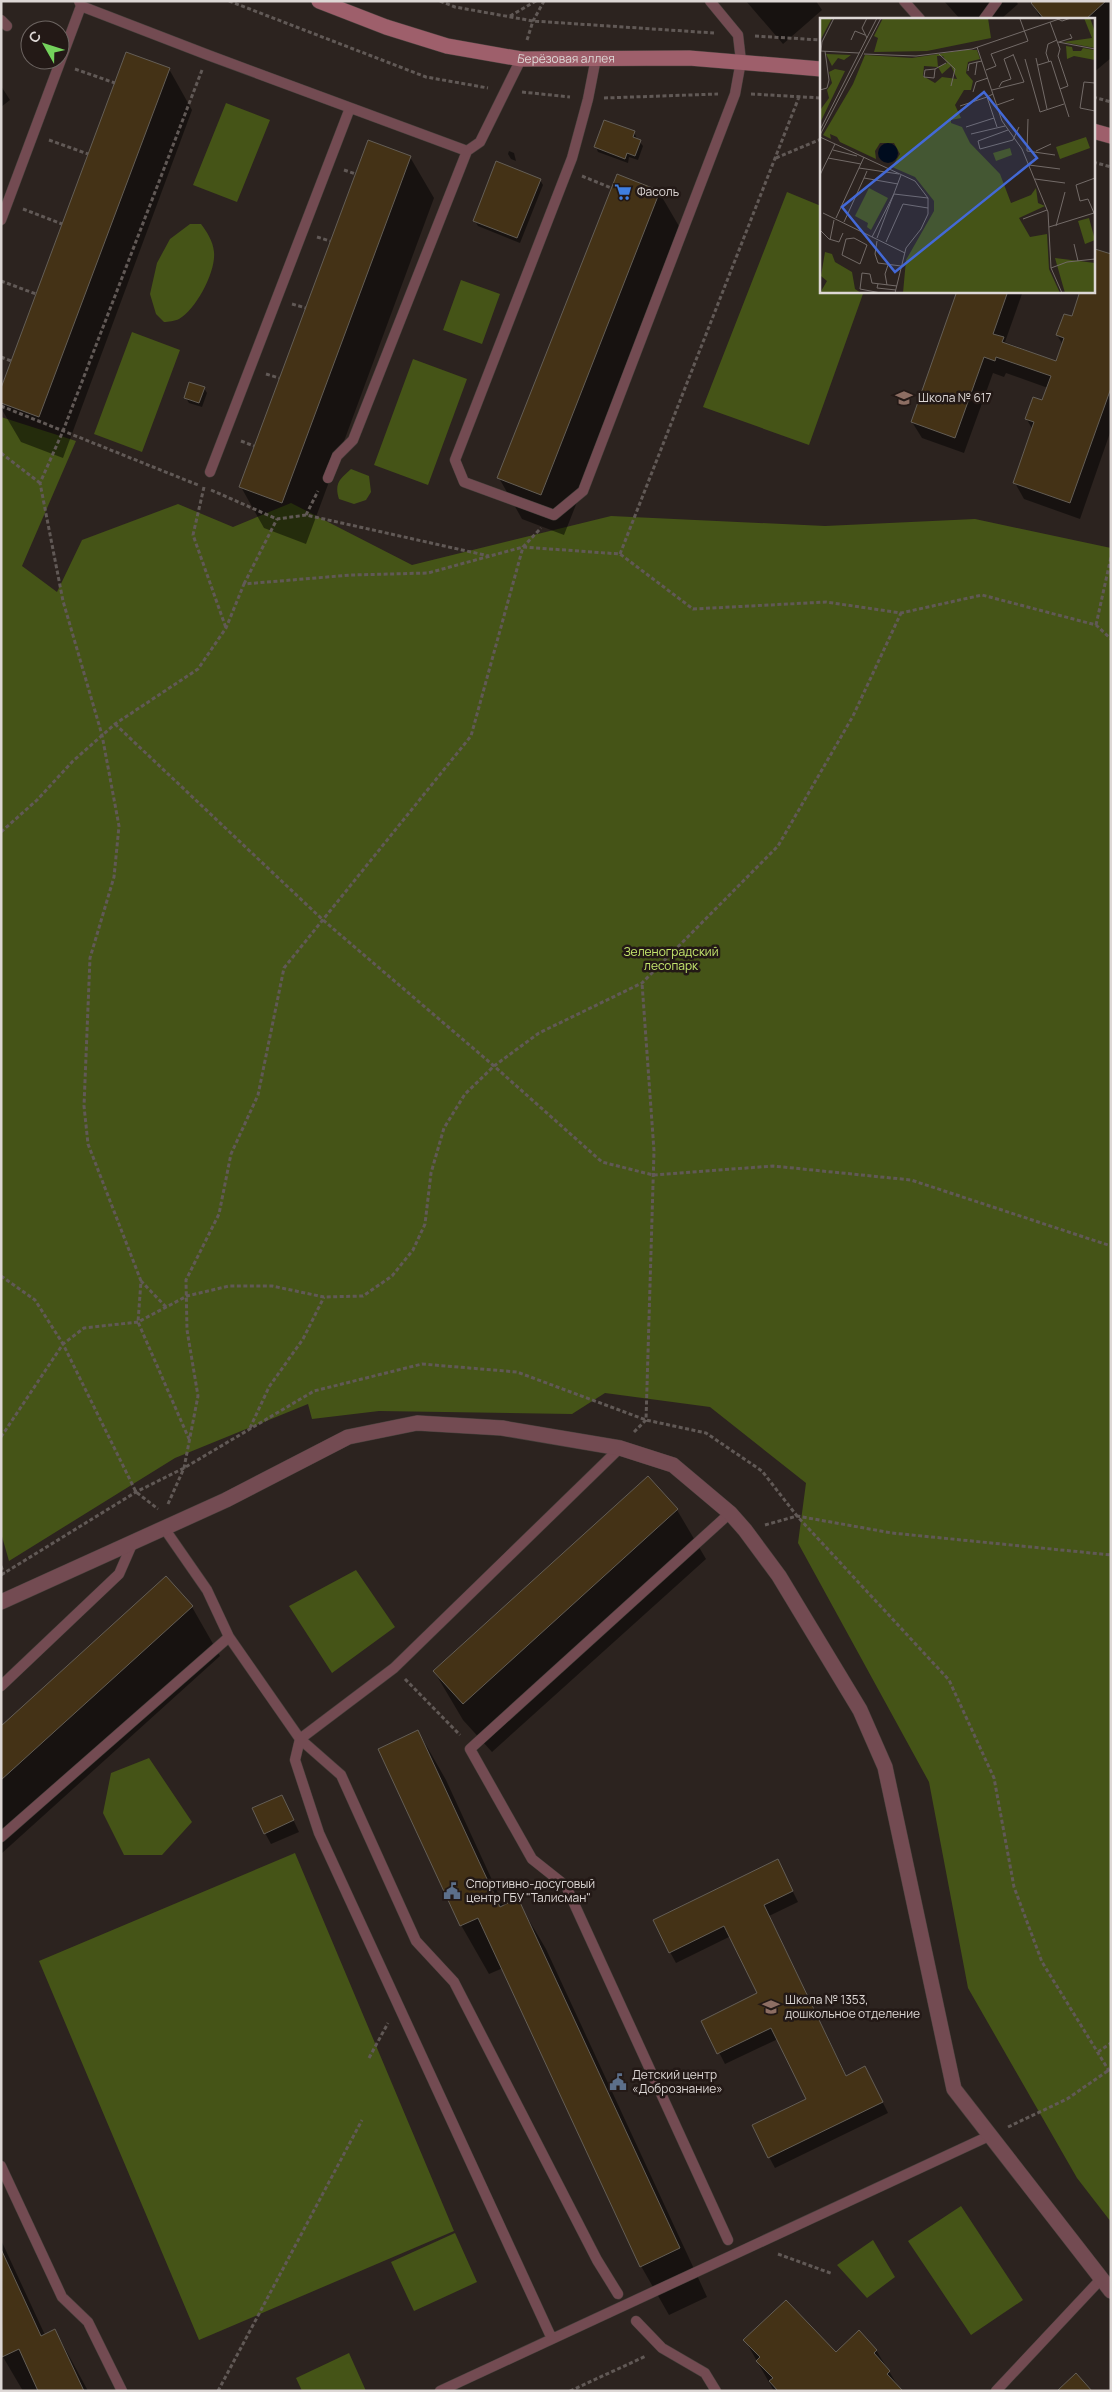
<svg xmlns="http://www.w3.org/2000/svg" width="1112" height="2392" font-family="Manrope,sans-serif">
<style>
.green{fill:#455417}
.shadow{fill:#0007}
.building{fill:#443216;stroke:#645e56}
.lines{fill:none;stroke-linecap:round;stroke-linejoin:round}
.lane-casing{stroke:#48403c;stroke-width:11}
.street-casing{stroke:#48403c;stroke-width:16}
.secondary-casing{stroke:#48403c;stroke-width:16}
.path{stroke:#615956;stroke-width:3;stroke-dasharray:4 2.5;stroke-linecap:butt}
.lane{stroke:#734b52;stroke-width:10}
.street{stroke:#734b52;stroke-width:15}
.secondary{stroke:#9e5f6b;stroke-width:15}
.labels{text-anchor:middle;stroke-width:5;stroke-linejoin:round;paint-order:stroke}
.street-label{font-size:12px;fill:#ddd7d5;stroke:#231916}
.poi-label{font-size:12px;fill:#ddd7d5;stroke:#231916;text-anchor:start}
.park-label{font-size:12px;fill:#c5e76e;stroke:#231916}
.inset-road{fill:none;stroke:#736b68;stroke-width:1}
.view{fill:#4369d7;fill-opacity:0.15;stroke:#4369d7;stroke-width:2.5}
.inset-edge{fill:none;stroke:#ddd7d5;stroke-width:2.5}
</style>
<rect width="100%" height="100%" fill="#2c231f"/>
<path class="green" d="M226 103 270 120 237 202 193 185Z
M787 192 821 206V291H864L809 445 703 407Z
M190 224H201C207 232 213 241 214 252 216 272 196 309 179 319 175 321 168 322 164 322L156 314 150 294 157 263 170 239Z
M461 280 500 294 482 344 443 330Z
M132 332 180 350 142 452 94 434Z
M413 359 467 379 428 485 374 465Z
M1 417 76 441 22 566 57 592 82 540 178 504 233 527 291 503 412 565 611 516 825 526 975 519 1111 548V2222L1077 2178 968 1988 929 1782 798 1543 806 1483 710 1407 605 1393 572 1414 379 1411 312 1419 308 1404 175 1458 9 1561 1 1533Z
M351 469 369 476 371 492 366 500 354 504 339 499C334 483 340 479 351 469Z
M356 1570 395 1627 332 1673 289 1606Z
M149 1758 192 1822 162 1855H124L103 1813 111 1773Z
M295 1853 454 2231 199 2340 39 1961Z
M961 2206 1023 2300 971 2335 908 2241Z
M455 2233 477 2282 414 2311 391 2262Z
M873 2240 895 2277 867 2298 837 2265Z
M349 2353 366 2391H302L296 2378Z"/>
<path class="shadow" d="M746 1H816L822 10 783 44Z
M944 1H1016L1018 4 1001 19H960Z
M1035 1H1111V58L1093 73V19H1041L1032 3Z
M169 69 192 110 63 458 21 442 1 408V391Z
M1 86 10 100 1 107Z
M634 132 637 139 643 146 638 160 629 157 628 163 598 152 596 147Z
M509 151 514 153 516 161 511 159 508 154Z
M410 157 434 198 306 544 264 528 241 487Z
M540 180 543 185 520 243 478 226 475 221Z
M659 192 683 233 564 535 522 519 499 478Z
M1111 255V430L1080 519 1024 499 1015 483 1033 430 1026 418 1043 402 1048 388 1006 373 1004 377 993 373 964 453 922 438 912 422 958 291H1023L1005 342 1057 362 1063 345 1057 335 1093 291Z
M204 388 207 393 202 407 189 403 186 398Z
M648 1478 677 1510 706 1559 492 1752 463 1720 434 1671Z
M192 1607 220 1656 1 1854V1727Z
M418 1731 446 1780 504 1906 517 1900 546 1949 707 2297 669 2315 641 2266 503 1968 489 1974 461 1925Z
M282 1796 299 1832 271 1844 265 1833Z
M783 1872 798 1902 769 1916 847 2077 871 2079 888 2113 775 2168 769 2157 807 2099 778 2039 725 2064 703 2021 759 1994 731 1936 676 1963 670 1952Z
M1 2240 45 2335 55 2330 88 2391H23L3 2357 1 2353Z
M745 2340 836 2354 876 2350 901 2391H774Z"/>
<path class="building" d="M1033 1H1106L1086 19H1044L1031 3Z
M126 52 170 68 39 417 1 403V388Z
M604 120 635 131 633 137 641 140 635 156 627 153 625 159 594 147Z
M368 140 411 156 282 503 239 487Z
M496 161 541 179 517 238 473 221Z
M617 174 660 191 541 495 497 478Z
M1095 249 1111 254V388L1070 503 1013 483 1034 422 1025 419 1033 397 1042 400 1051 376 996 357 995 361 984 357 955 438 911 422 957 291H1008L993 334 1004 337 1002 342 1056 361 1064 338 1056 335 1064 314 1072 316 1080 291H1093V255Z
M189 382 205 387 199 403 184 398Z
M648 1476 678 1509 463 1704 433 1671Z
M166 1576 193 1606 1 1780V1726Z
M418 1730 500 1907 518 1898 680 2248 640 2267 478 1918 460 1926 378 1749Z
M282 1795 294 1820 264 1834 252 1808Z
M778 1859 793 1891 764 1905 846 2076 865 2066 883 2102 768 2158 752 2125 806 2099 771 2028 717 2054 701 2021 757 1993 724 1926 669 1953 653 1920Z
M1 2249 41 2336 55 2329 84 2391H38L19 2349 2 2357Z
M786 2300 836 2352 859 2330 877 2350 874 2353 890 2371 887 2374 903 2391H778L769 2381 773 2378 756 2361 760 2357 743 2340Z
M1076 2373 1092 2391H1057Z"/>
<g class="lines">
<g class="lane-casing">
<path id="lane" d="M79 1 81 6 208 55 467 151
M904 1 920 19
M984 19 997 1
M1 20 7 26
M596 58 588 99 572 158 455 460 464 482 554 515 583 491 735 94 741 61 738 35 710 1
M1 220 81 6
M210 472 350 108
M328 478 337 456 353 440 467 151 480 142 521 59
M164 1528 207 1590 229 1637 300 1739 341 1775 416 1941 454 1982 597 2260 618 2294
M1 1686 119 1574 133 1542
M1 1837 229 1637
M1 2166 62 2297 88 2322 122 2391
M728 2240 566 1886 532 1859 470 1749 730 1513
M636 2321 662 2348 705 2373 716 2391
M552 2339 319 1833 295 1760 300 1739 394 1668 620 1448
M440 2391 989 2136
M996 2391 1101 2279"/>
</g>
<g class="street-casing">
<path id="street" d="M1 1602 226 1500 348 1437 417 1423 502 1428 620 1448 673 1465 730 1513 745 1530 779 1576 860 1710 885 1767 954 2089 1111 2291"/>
</g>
<g class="secondary-casing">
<g id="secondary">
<path id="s1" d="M319 1 386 27 447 46 521 59 689 58 821 69"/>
<path d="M1093 131 1111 136"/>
</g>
</g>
<path class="path" d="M229 1 426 77 488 88
M440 1 455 7 533 21 714 33
M510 16 536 1
M755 36 821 40
M527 40 533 21 544 1
M75 69 115 83
M522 92 570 97
M751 94 821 98
M1093 97 1111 102
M604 98 718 94
M49 140 88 154
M776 158 821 139
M1093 162 1111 167
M344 170 356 174
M582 176 611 188
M23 209 62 224
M317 237 330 241
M1 281 36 294
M292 304 306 308
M1 357 11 361
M266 374 279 378
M1 406 198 485
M241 441 254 446
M1 453 40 483
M204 487 193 535 226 628
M211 490 277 519 306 515 489 556
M306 515 318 491
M620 554 799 97
M244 584 277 519
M1096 625 1111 557
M115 724 323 920 494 1066 602 1162 653 1175 773 1166 911 1180 1111 1246
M1 832 37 800 73 761 115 724 198 669 226 628 244 584 351 575 428 573 523 547 620 554 693 609 826 602 901 613 982 595 1096 625 1111 639
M1 1276 35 1300 63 1344 136 1492 158 1509
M141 1281 88 1144 84 1106 90 958 114 877 119 826 102 735 63 601 40 483 63 431 202 70
M166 1307 141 1281 138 1322 189 1439
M250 1428 269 1387 303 1339 324 1297
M634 1432 646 1420 654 1151 642 983
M1 1437 63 1344 84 1328 138 1322 187 1296 229 1286H272L324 1297 363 1296 392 1276 413 1250 425 1224 431 1173 444 1128 465 1094 494 1066 539 1033 642 983 778 846 853 716 901 613
M168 1504 184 1468 198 1396 187 1330 186 1280 219 1214 231 1154 258 1095 284 968 471 736 523 547 541 528
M765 1525 797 1516 892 1533 1111 1555
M1 1566 4 1574
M1 1575 136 1492 184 1468 314 1391 422 1364 517 1372 646 1420 706 1433 762 1471 797 1516 949 1680 994 1778 1014 1887 1042 1962 1111 2074
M405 1679 460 1735
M1098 2052 1111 2043
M369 2058 388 2023
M1008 2127 1067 2099 1109 2070
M778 2254 833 2274
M218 2391 362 2120
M570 2391 646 2356"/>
<use href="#lane" class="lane"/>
<use href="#street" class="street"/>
<use href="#secondary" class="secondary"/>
</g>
<defs>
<g id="supermarket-bare" transform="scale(1.35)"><path d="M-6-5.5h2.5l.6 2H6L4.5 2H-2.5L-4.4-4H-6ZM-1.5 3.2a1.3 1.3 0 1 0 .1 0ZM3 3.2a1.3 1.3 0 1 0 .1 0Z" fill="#3f7fe0" stroke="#231916" stroke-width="2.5" paint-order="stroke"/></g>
<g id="school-bare" transform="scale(1.35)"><path d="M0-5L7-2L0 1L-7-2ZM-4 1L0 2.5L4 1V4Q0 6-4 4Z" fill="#8d6e63" stroke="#231916" stroke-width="2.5" paint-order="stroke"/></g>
<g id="civic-bare" transform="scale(1.35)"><path d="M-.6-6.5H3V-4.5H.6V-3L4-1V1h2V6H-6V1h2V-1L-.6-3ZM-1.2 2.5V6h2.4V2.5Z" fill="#5c6f8a" stroke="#231916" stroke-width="2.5" paint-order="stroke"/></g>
</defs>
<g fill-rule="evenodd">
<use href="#supermarket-bare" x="623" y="192"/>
<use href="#school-bare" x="904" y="398"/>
<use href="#civic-bare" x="452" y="1891"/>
<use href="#school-bare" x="771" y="2007"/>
<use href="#civic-bare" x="618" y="2082"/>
</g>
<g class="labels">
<g class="street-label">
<text dy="4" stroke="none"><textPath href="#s1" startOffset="256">Берёзовая аллея</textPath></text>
</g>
<g class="poi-label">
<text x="637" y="196">Фасоль</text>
<text x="918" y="402">Школа № 617</text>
<text x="466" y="1888">Спортивно-досуговый<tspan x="466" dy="14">центр ГБУ "Талисман"</tspan></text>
<text x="785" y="2004">Школа № 1353,<tspan x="785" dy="14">дошкольное отделение</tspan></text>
<text x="632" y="2079">Детский центр<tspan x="632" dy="14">«Добрознание»</tspan></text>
</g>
<g class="park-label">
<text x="671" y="956">Зеленоградский<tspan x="671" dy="14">лесопарк</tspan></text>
</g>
</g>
<g transform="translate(820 18)">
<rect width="275" height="275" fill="#2c231f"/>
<path d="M0 0H12L0 23ZM63 0H168L171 20 107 33 54 34 58 20 54 18ZM264 0H270L275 14V30L243 24 272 20ZM246 28 252 29 253 33H261L263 30 274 32 275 42 254 38 247 41ZM144 32H157L160 41 148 44 146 55 153 63 151 72H144L135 87 141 100 131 102V105L142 109 150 125 180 156 191 185 211 177 216 170 218 185 225 188 199 200 210 219 227 216 229 251 240 275H83L86 242 114 193V183L95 159 72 149 80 136 74 125H60L55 133 56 141 20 124 17 119 10 116 11 121 3 117 33 66 45 37 92 40ZM117 38H123L127 45 118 49 122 56 131 48 137 61 122 59 115 65 103 58 104 48 118 49ZM6 36H7L31 37 24 42 18 40 12 48ZM15 51 25 53 1 103V91L9 80 7 72 12 65 9 54ZM266 119 270 130 240 141 236 129ZM190 130 192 137 176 143 173 135ZM49 170 68 180 51 212 47 209 48 205 35 198ZM269 200 275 222 265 226 258 203ZM5 234 12 236 15 244 32 254 35 271 41 275H0L7 263 1 258ZM235 240 275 245V275H245Z" fill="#455417" fill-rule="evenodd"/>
<path d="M58 135a10 10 0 1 1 20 0a10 10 0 1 1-20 0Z" fill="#000c1e"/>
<path class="inset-road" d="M236 0 242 3 251 0M230 4 240 31M47 20 42 10 47 0M31 22 35 13 45 17M238 24 275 31M239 24 252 20 250 16M157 29 182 103 202 131 228 194 231 250 242 275M240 31 238 38 248 68 240 71M0 33 39 35M1 33 2 24 14 0M44 36 96 38 152 31 242 0M119 36 135 51 131 68M216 40 227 91M205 41 220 94 244 86M229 44 226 35 228 26 237 22M218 47 231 43 249 99M115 51 114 60 104 59 105 52 115 51 126 45M166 52 176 48 171 36 208 23 200 1M148 53 149 46 157 44M155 57 157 44 162 43M179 69 182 64 191 61 184 41 193 37M0 72 7 70 9 62 5 33M172 72 204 64 193 36M153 74 156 64 168 60M173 76 167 79 177 109M177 87 194 81M140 88 167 79M260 90 264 64 275 65M260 90 275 93M146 109 174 100M0 112 57 0M188 112 158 123 160 131 193 122 199 109M151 116 185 108M0 117 61 0M0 119 95 163 108 180V196L101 211 86 230 75 275M13 132 37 138M207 133 208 101M207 133 235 137M216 133 231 126M8 140 41 146M209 147 240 151M39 150 79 156M47 153 44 160 78 166M0 157 15 126M215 161 245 165M3 195 85 235M16 200 44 139M203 201 227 192M24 204 44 160M236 208 245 174M229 209 274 195 268 181 260 183 256 167 275 160M0 212 9 221 19 224 23 215M52 219 74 176 108 180M34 220 47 227 40 246 22 237 26 221ZM57 220 81 157M10 222 14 202M57 223 55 236 58 245 81 248M66 224 83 186 108 190M254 226 258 243M231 250 247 244 275 241M58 266 57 270 76 272M67 267 65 256 68 247M61 275 40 271 42 255 50 256 52 265 77 268"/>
<path class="view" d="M164 74 217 140 75 254 22 189Z"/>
<rect width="275" height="275" class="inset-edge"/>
</g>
<rect width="1112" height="2392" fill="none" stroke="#ddd7d5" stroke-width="5"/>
<g transform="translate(45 45) rotate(309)"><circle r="24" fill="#231916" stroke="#6d6562"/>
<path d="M0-4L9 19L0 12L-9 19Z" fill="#74d25c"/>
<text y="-8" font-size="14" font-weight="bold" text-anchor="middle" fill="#ddd7d5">С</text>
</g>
</svg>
